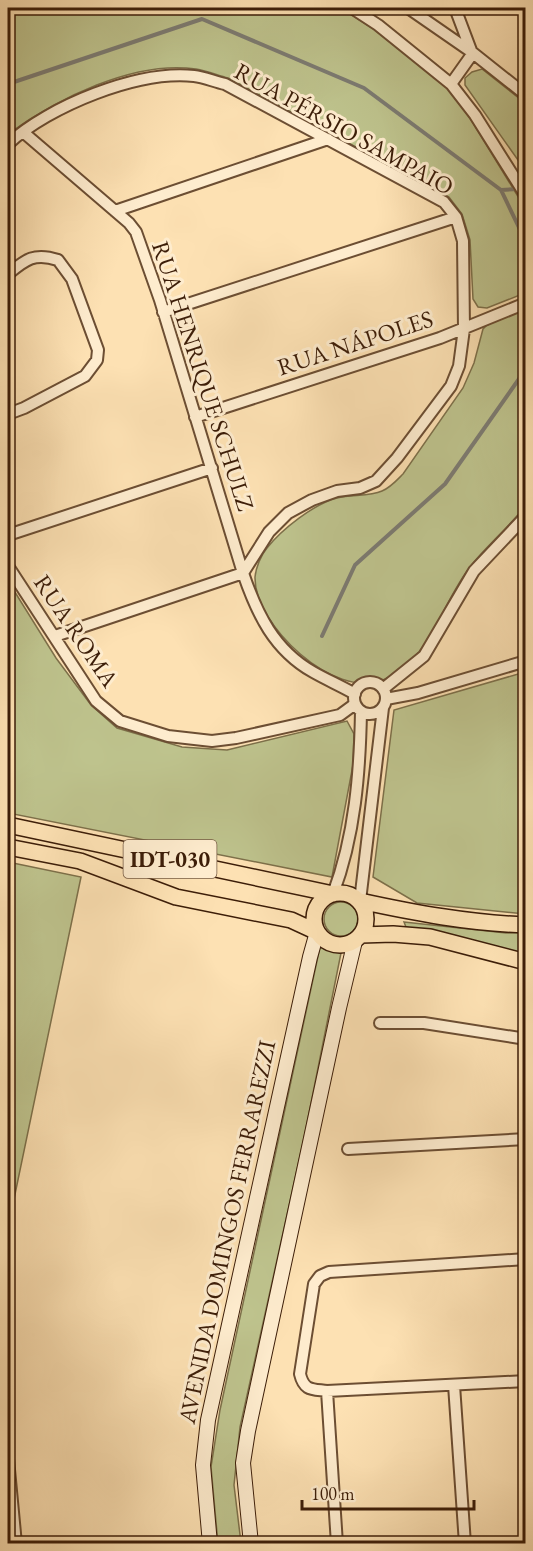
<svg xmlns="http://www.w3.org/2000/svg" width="533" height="1551" font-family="'EB Garamond',serif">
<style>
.green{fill:#bec38d;stroke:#7d704a;stroke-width:1.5}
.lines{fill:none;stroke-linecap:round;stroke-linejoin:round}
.stream{stroke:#7c7b72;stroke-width:4}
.minor-casing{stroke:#6c4e33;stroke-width:14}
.secondary-casing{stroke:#3c1d08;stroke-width:16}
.primary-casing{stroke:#3c1d08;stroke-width:18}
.minor{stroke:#feecce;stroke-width:10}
.secondary{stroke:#feecce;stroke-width:14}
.primary{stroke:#fde1b3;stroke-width:15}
.labels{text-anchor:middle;stroke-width:6;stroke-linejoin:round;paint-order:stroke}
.shield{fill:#feecce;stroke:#765b43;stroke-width:1.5}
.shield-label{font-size:22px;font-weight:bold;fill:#3c1d08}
.street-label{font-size:24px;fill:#3c1d08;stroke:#feecce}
</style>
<rect width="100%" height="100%" fill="#fde1b3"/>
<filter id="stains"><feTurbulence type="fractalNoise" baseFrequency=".00333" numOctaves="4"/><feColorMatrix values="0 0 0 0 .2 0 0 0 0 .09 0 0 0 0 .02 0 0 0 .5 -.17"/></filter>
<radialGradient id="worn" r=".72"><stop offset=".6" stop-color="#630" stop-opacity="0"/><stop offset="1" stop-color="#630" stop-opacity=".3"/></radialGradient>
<path class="green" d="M8 8H341L375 30 447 88 470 118 525 208V293L487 308 478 307 473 299 470 240 462 214 449 197 228 78C217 75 207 71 196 69 133 60 57 99 8 134Z
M482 69 525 103V170L465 85V78L472 72Z
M525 309V506C509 528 487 545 470 567 441 604 430 661 383 680 334 700 254 625 255 577 256 567 261 555 267 548 282 529 314 504 337 498 351 494 369 497 382 491 390 488 397 480 403 474L463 388 474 363 483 329 487 325Z
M8 581 56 658 91 705 117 728 182 747 227 750 347 721 354 734 353 765 332 877 8 813Z
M525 672V914L417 903 373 877 394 710Z
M8 862 81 877 9 1223 10 1285 8 1299Z
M324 919a17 17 0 1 1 34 0a17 17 0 1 1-34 0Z
M404 922 506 933 525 932V958L406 927Z
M320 947 341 953 304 1138 240 1427 234 1485 241 1543 218 1544 211 1467 220 1410Z"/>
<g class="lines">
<path class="stream" d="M8 84 202 19 364 88 501 190 518 189
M501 190 526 242
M322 636 355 565 445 484 526 369"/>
<g class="minor-casing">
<path id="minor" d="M352 8 378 25 451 84 475 115 526 196
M408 8 473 53 526 95
M455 8 472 53
M451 84 473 53
M23 132 129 223 136 232 160 300 243 573 55 636
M8 144C49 106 138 70 194 76 204 77 215 82 225 84L444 202 456 217 463 241 464 329 459 366 451 386 397 458 376 481 360 488 337 491 312 500 288 513 269 532 243 573C257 614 274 650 313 672 327 680 341 686 355 694
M115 211 328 139
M8 274C25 260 34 252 58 260L72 279 98 350 97 360 85 376 24 408 8 414
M163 312 456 217
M195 417 440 338 526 303
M8 535 212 468
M8 566 96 701 120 721 168 736 212 741 236 738 340 715 355 704
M354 698a16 16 0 1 1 32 0a16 16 0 1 1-32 0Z
M383 689 424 656 474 571 526 516
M386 699 418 693 526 661
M333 894C355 836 360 772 361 711
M360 901 383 708
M380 1023H424L526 1039
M348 1149 526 1139
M526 1259 329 1272 320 1276 314 1284 300 1374C304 1391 312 1389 327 1391L526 1381
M454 1385 465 1544
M327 1391 337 1544
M8 1459 16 1544"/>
</g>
<g class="secondary-casing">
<path id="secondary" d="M210 1544 203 1465 208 1420 310 957 317 932
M251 1544 243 1463 248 1431 339 1008 355 941"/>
</g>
<g class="primary-casing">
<path id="primary" d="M8 825 333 894
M8 847 80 861 176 897 291 920 317 932
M314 919a26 26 0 1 1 52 0a26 26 0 1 1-52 0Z
M360 901C415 913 469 923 526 925
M361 935 393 934 430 937 526 962"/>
</g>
<use href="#minor" class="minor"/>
<use href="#secondary" class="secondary"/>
<use href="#primary" class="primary"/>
</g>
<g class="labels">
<rect class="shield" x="123.5" y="840" width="93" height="38" rx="4.5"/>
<g class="shield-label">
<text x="170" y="867">IDT-030</text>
</g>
<g class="street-label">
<text transform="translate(344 129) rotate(29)" y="8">RUA PÉRSIO SAMPAIO</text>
<text transform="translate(355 343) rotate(-18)" y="8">RUA NÁPOLES</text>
<text transform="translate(203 376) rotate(72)" y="8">RUA HENRIQUE SCHULZ</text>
<text transform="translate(76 631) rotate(56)" y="8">RUA ROMA</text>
<text transform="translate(227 1232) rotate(-78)" y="8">AVENIDA DOMINGOS FERRAREZZI</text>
</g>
</g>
<rect width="533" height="1551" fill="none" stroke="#fde1b3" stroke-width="30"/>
<rect x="9" y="9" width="515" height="1533" fill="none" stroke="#3c1d08" stroke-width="3"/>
<rect x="15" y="15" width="503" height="1521" fill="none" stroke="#3c1d08" stroke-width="1.5"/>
<path d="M302 1500v9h172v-9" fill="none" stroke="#3c1d08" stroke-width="3"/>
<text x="311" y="1500" font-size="18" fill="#3c1d08" stroke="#feecce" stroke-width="4.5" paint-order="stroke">100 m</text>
<rect width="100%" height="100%" filter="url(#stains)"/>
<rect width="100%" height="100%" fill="url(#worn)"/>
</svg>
